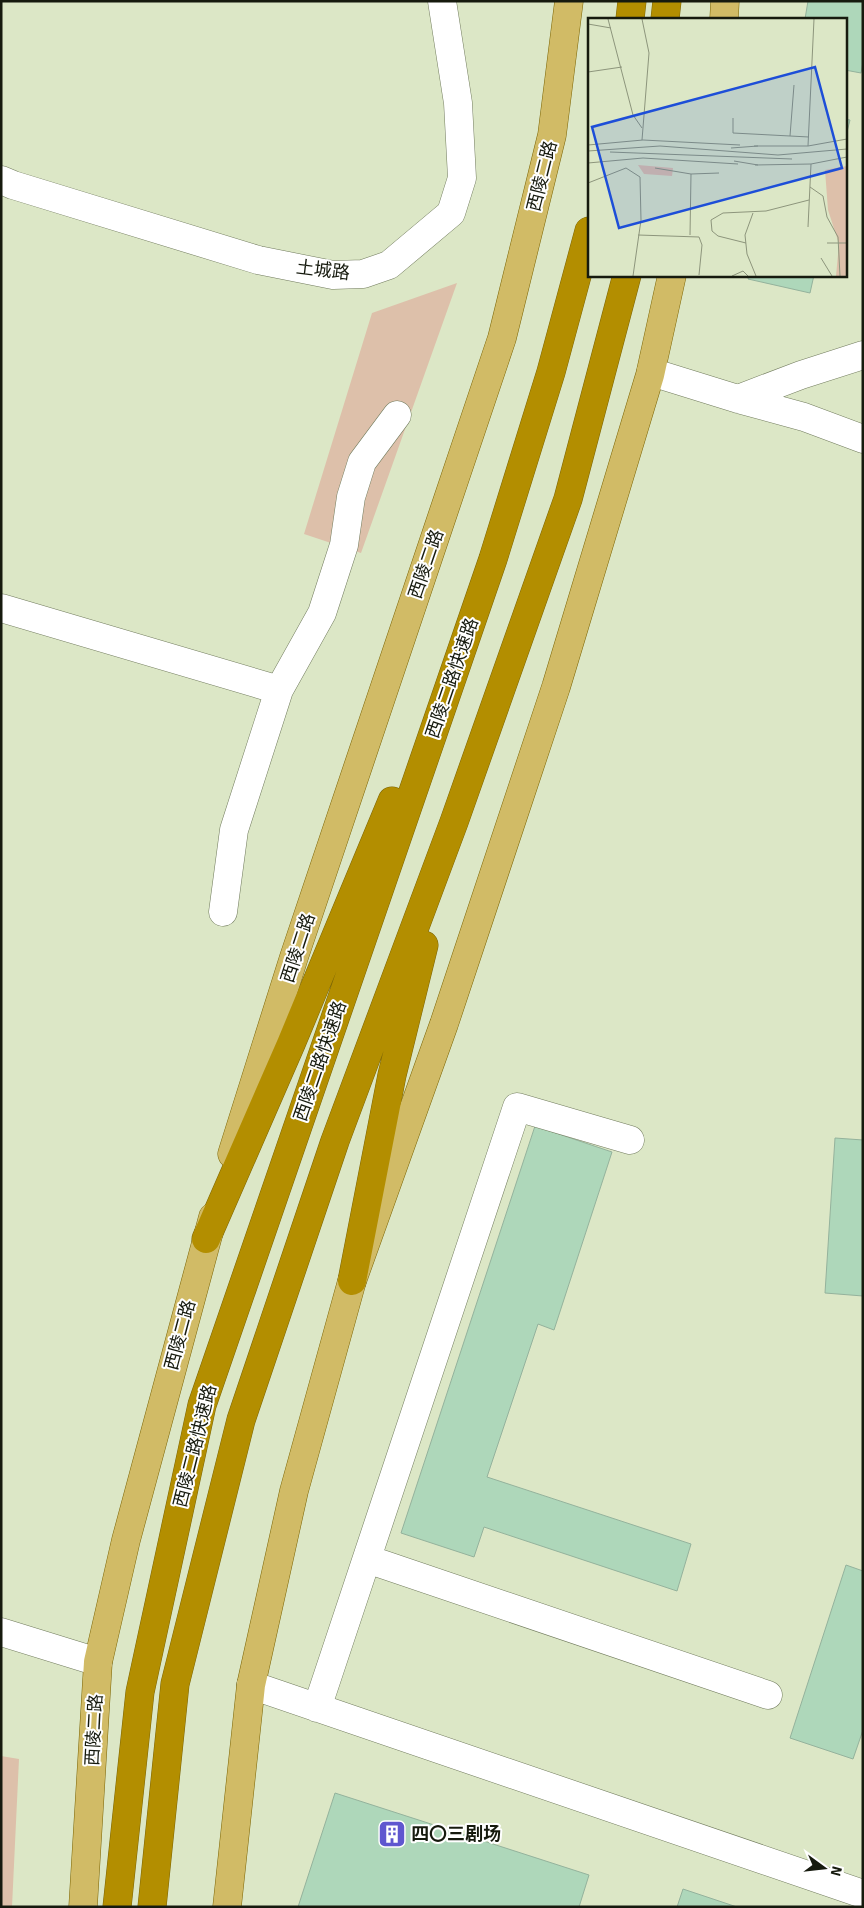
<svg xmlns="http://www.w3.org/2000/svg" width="864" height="1908" font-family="Signika,'Noto Sans SC',sans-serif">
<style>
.green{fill:#ddc0aa}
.building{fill:#aed7ba;stroke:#94b29c}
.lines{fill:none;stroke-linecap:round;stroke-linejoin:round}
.minor-casing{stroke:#727c5e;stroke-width:29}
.major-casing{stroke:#7c6505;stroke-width:29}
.highway-casing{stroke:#7c6505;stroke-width:29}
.minor{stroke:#fff;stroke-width:28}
.major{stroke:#d1bb66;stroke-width:28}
.highway{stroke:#b38e00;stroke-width:28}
.labels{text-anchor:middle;stroke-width:4;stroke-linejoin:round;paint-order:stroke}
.street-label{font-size:18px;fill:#161a0e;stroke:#fff}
.poi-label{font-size:18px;font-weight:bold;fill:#161a0e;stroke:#fff;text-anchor:start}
.inset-road{fill:none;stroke:#8d957c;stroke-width:1}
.view{fill:#1d4ed8;fill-opacity:0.15;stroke:#1d4ed8;stroke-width:2.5}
.inset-edge{fill:none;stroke:#161a0e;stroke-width:2.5}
</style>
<rect width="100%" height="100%" fill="#dce7c6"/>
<path class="green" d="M457 283 361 553 304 534 372 313Z
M1 1756 19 1759 12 1907H1Z"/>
<path class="building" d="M808 1H863V62L861 73 845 70V19H805Z
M845 119 850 120 845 140Z
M749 275H814L810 293 748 279Z
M535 1126 612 1152 554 1330 538 1324 487 1477 691 1544 677 1591 484 1527 474 1557 401 1533Z
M835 1138 863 1140V1296L825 1293Z
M846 1565 863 1571V1730L853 1759 790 1738Z
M335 1793 589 1875 579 1907H298Z
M683 1889 737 1907H677Z"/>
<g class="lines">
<g class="minor-casing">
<path id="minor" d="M1 180 13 185 258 260 333 275 363 274 389 265 451 213 462 178 458 103 442 1
M651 372 738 399 804 417 863 439
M738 399 801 375 863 355
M1 608 279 690
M223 912 234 830 279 690 322 613 344 545 351 497 362 462 397 415
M367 1559 768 1695
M1 1632 98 1662
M251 1685 863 1894
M317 1708 517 1107 630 1140"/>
</g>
<g class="major-casing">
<path id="major" d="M724 19 725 1
M232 1154 294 957 502 338 552 135 569 1
M83 1907 98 1662 126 1540 213 1217
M227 1907 251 1685 294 1491 352 1281 444 1024 556 687 650 375 672 275"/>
</g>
<g class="highway-casing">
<path id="highway" d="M630 19 632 1
M665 19 667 1
M206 1239 291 1044 392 801
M352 1281 392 1075 424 945
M117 1907 140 1692 202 1405 493 559 551 372 589 231
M152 1907 175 1684 241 1420 335 1141 454 822 568 499 627 275"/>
</g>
<use href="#minor" class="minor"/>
<use href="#major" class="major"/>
<use href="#highway" class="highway"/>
</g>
<defs>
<g id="building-square" transform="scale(1.4375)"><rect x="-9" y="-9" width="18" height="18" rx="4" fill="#5f57cf" stroke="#fff"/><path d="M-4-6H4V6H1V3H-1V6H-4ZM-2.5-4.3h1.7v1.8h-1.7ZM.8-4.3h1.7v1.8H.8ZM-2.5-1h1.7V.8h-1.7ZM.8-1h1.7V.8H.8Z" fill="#fff"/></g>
</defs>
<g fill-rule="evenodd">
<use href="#building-square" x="392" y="1834"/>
</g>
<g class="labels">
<g class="street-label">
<text transform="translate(542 176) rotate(-76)" y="6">西陵二路</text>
<text transform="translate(323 270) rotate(7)" y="6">土城路</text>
<text transform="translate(426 564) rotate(-71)" y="6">西陵二路</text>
<text transform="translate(452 678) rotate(-71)" y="6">西陵二路快速路</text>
<text transform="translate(298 948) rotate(-72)" y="6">西陵二路</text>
<text transform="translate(320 1061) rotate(-71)" y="6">西陵二路快速路</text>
<text transform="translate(180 1335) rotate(-75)" y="6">西陵二路</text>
<text transform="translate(195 1446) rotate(-76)" y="6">西陵二路快速路</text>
<text transform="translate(94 1730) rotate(-87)" y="6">西陵二路</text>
</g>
<g class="poi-label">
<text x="411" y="1840">四〇三剧场</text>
</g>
</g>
<g transform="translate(588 18)">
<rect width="259" height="259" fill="#dce7c6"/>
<path d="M50 147 85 150 84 158 56 156ZM259 148V258H248L251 226 240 192 237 152Z" fill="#ddc0aa"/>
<path class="inset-road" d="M20 1 45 97 54 110M54 1 61 35 54 122M0 6 23 10M0 54 34 49M145 100V115L221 119M202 118 206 67M0 127 55 122 152 127M166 128H220L259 121M220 128 226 1M143 130 170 128M0 133 72 128 190 137 259 131M22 134 204 141M146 143 170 147M0 145 55 140 150 146M167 147 223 146 259 139M67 150 103 156 131 155M0 165 38 150 52 159 53 202 45 258M222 169 235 178 239 199 250 219 252 258M165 195 157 217 159 236 168 258M220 209 223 146M50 217 111 219 114 227 111 257M102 217 103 156M158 225 130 218 124 213 123 202 135 195 178 193 221 182M239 225H259M233 240 244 258M144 258 155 253 160 258"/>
<path class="view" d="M227 49 254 150 31 210 4 109Z"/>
<rect width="259" height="259" class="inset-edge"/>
</g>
<rect width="864" height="1908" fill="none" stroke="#161a0e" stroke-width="5"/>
<g transform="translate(824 1868) rotate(105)" stroke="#ffffff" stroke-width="4" paint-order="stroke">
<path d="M0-4L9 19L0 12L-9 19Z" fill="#161a0e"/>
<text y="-8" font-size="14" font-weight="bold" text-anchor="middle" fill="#161a0e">N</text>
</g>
</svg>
